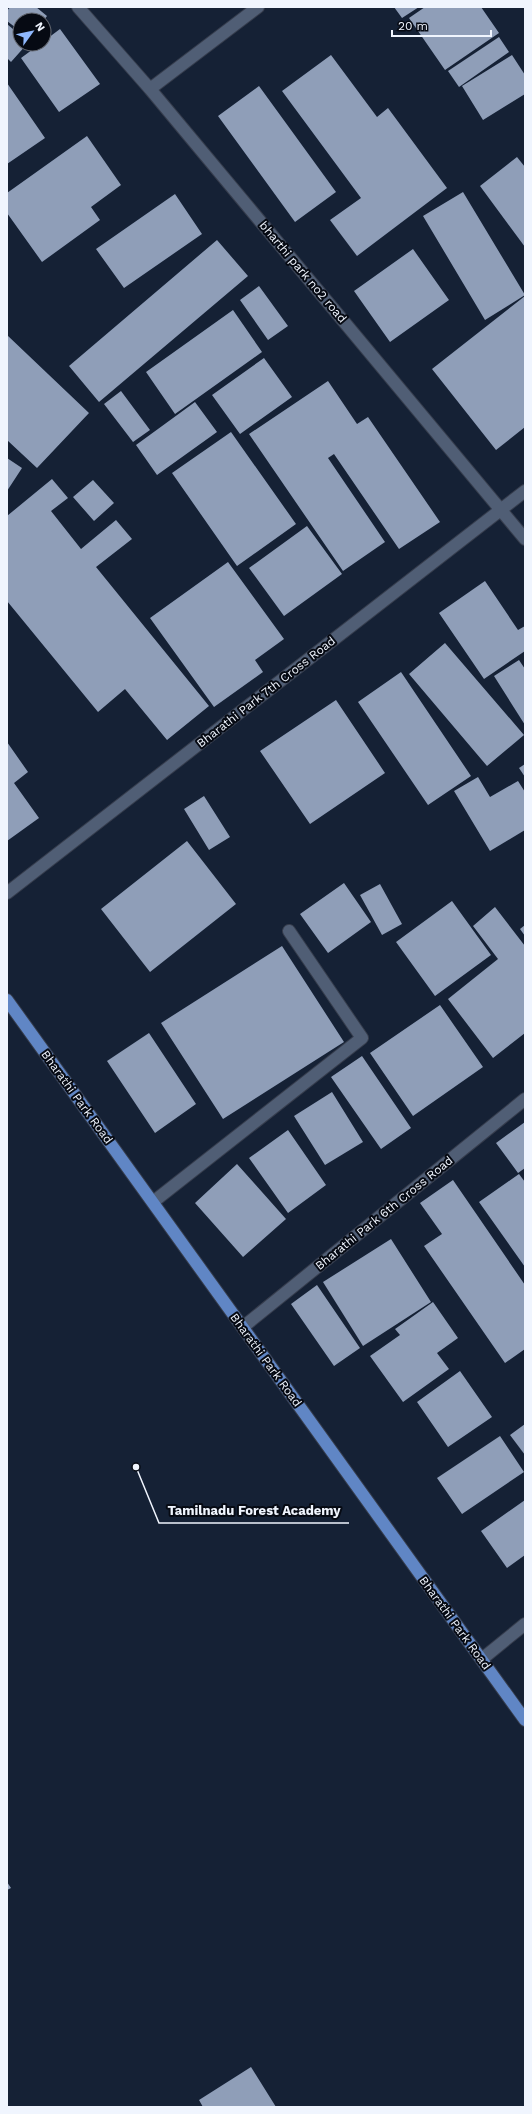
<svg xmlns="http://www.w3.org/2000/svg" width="532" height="2114" font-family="'Work Sans',sans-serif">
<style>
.building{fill:#8f9eb8}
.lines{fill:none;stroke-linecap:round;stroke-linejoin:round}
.minor-casing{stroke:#363d4d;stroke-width:14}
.major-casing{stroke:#363d4d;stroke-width:14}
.minor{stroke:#505e75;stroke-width:12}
.major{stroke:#6086c5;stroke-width:12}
.labels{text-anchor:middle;stroke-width:4;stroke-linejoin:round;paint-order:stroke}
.street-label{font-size:12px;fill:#f0f5fe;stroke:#060a13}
.leader{fill:none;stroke:#f0f5fe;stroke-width:1.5}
.callout-dot{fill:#f0f5fe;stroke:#060a13;stroke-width:1.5}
.callout-label{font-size:13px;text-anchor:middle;font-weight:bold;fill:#f0f5fe;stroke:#060a13;stroke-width:4;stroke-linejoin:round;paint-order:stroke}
</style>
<rect width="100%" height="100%" fill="#152135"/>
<path class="building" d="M10 7H36L47 16 44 20H20V31L7 21V11Z
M394 7H419L402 18Z
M425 7H481L499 33 445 70 409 18Z
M7 24 20 35V44H27L11 62 7 58Z
M60 29 100 84 59 112 21 58 40 44H44V41Z
M499 37 509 52 459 87 448 71Z
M331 55 377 117 388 108 447 188 357 256 330 220 361 198 282 91Z
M512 55 525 75V94L483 120 462 86Z
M7 83 45 138 7 164Z
M259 86 336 192 295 222 218 116Z
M87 136 121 185 91 207 100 220 42 262 7 213V193Z
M517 157 525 167V247L480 186Z
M463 192 525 295 485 320 423 216Z
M175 194 202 234 124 288 96 249Z
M217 240 248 276 99 402 69 366Z
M413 249 449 300 390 342 354 291Z
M259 286 288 326 268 340 240 300Z
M525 296V427L496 450 432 369Z
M233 310 262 352 175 414 146 372Z
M7 335 89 413 37 468 7 440Z
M264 358 292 397 240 434 212 395Z
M328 381 357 424 368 417 440 522 399 549 334 454 328 458 385 542 343 571 249 434Z
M121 391 150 430 133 442 104 404Z
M195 402 217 432 157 475 136 445Z
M231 432 296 524 237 566 172 473Z
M7 458 22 468 7 491Z
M52 479 68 498 51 511 81 549 116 520 132 539 96 567 209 706 167 740 125 689 98 712 7 601V516Z
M93 480 114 503 94 521 73 497Z
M307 526 342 574 284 616 249 568Z
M228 562 284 639 255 660 263 672 214 707 150 618Z
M485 581 518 630 525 626V651L484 679 439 613Z
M445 643 524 735 487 766 409 674Z
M519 660 525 669V725L494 676Z
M401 672 471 776 428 805 358 702Z
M336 700 385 773 310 824 260 751Z
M7 742 28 772 14 783 39 818 7 841Z
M525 764V777L519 768Z
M478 777 490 797 518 781 525 792V830L490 851 454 791Z
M204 796 230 837 209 850 184 809Z
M187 841 236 904 150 972 101 909Z
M344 883 371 922 328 953 300 914Z
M380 884 402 924 382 935 360 895Z
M452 901 491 955 435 996 396 942Z
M495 907 525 946V1033L493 1058 448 999 498 959 473 926Z
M525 925V936L520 929Z
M282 946 344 1042 223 1119 161 1023Z
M440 1005 483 1067 413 1116 370 1053Z
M149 1033 196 1104 155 1133 107 1061Z
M362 1056 411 1128 381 1149 331 1077Z
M332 1092 363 1142 325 1165 294 1116Z
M525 1122V1168L518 1173 496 1143Z
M288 1130 326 1185 288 1213 249 1158Z
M237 1164 286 1219 243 1257 195 1203Z
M519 1174 525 1182V1267L479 1202Z
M453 1180 525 1285V1349L505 1363 424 1246 442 1234 420 1203Z
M391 1239 431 1302 363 1346 323 1282Z
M317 1285 360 1348 334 1366 291 1304Z
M433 1302 458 1338 437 1353 449 1369 403 1402 370 1356 400 1335 395 1329Z
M460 1371 492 1417 448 1447 417 1402Z
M525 1424V1455L510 1435Z
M500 1436 524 1472 462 1514 437 1478Z
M525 1500V1555L507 1568 481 1531Z
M7 1882 11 1888 7 1890Z
M251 2067 276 2107H203L199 2100Z"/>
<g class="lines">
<g class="minor-casing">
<path id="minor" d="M78 7 150 89 525 539
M150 89 258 7
M7 893 525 491
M153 1202 362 1038 289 931
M243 1327 525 1099
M482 1659 525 1624"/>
</g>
<g class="major-casing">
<path id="major" d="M7 1000 525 1720"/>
</g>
<use href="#minor" class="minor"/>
<use href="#major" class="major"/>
</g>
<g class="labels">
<g class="street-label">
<text transform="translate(303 272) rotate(50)" y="4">bharthi park no2 road</text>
<text transform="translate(266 692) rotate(-38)" y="4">Bharathi Park 7th Cross Road</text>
<text transform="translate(77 1097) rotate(54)" y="4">Bharathi Park Road</text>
<text transform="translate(384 1213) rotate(-39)" y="4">Bharathi Park 6th Cross Road</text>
<text transform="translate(266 1360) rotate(54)" y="4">Bharathi Park Road</text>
<text transform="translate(455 1623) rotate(54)" y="4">Bharathi Park Road</text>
</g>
</g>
<path class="leader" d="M136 1467L159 1523H349"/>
<circle class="callout-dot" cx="136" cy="1467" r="4"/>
<g class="callout-label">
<text x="254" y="1515">Tamilnadu Forest Academy</text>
</g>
<rect width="532" height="2114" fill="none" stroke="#f0f5fe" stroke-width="16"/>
<g transform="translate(32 32) rotate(57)"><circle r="19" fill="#060a13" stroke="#646871"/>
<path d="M0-3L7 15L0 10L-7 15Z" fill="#8fb8fd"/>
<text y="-6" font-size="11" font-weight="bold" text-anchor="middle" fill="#f0f5fe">N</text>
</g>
<path d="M392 30v6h99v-6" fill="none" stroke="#f0f5fe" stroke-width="2"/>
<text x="398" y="30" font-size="12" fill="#f0f5fe" stroke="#060a13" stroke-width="3" paint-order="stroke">20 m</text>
</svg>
